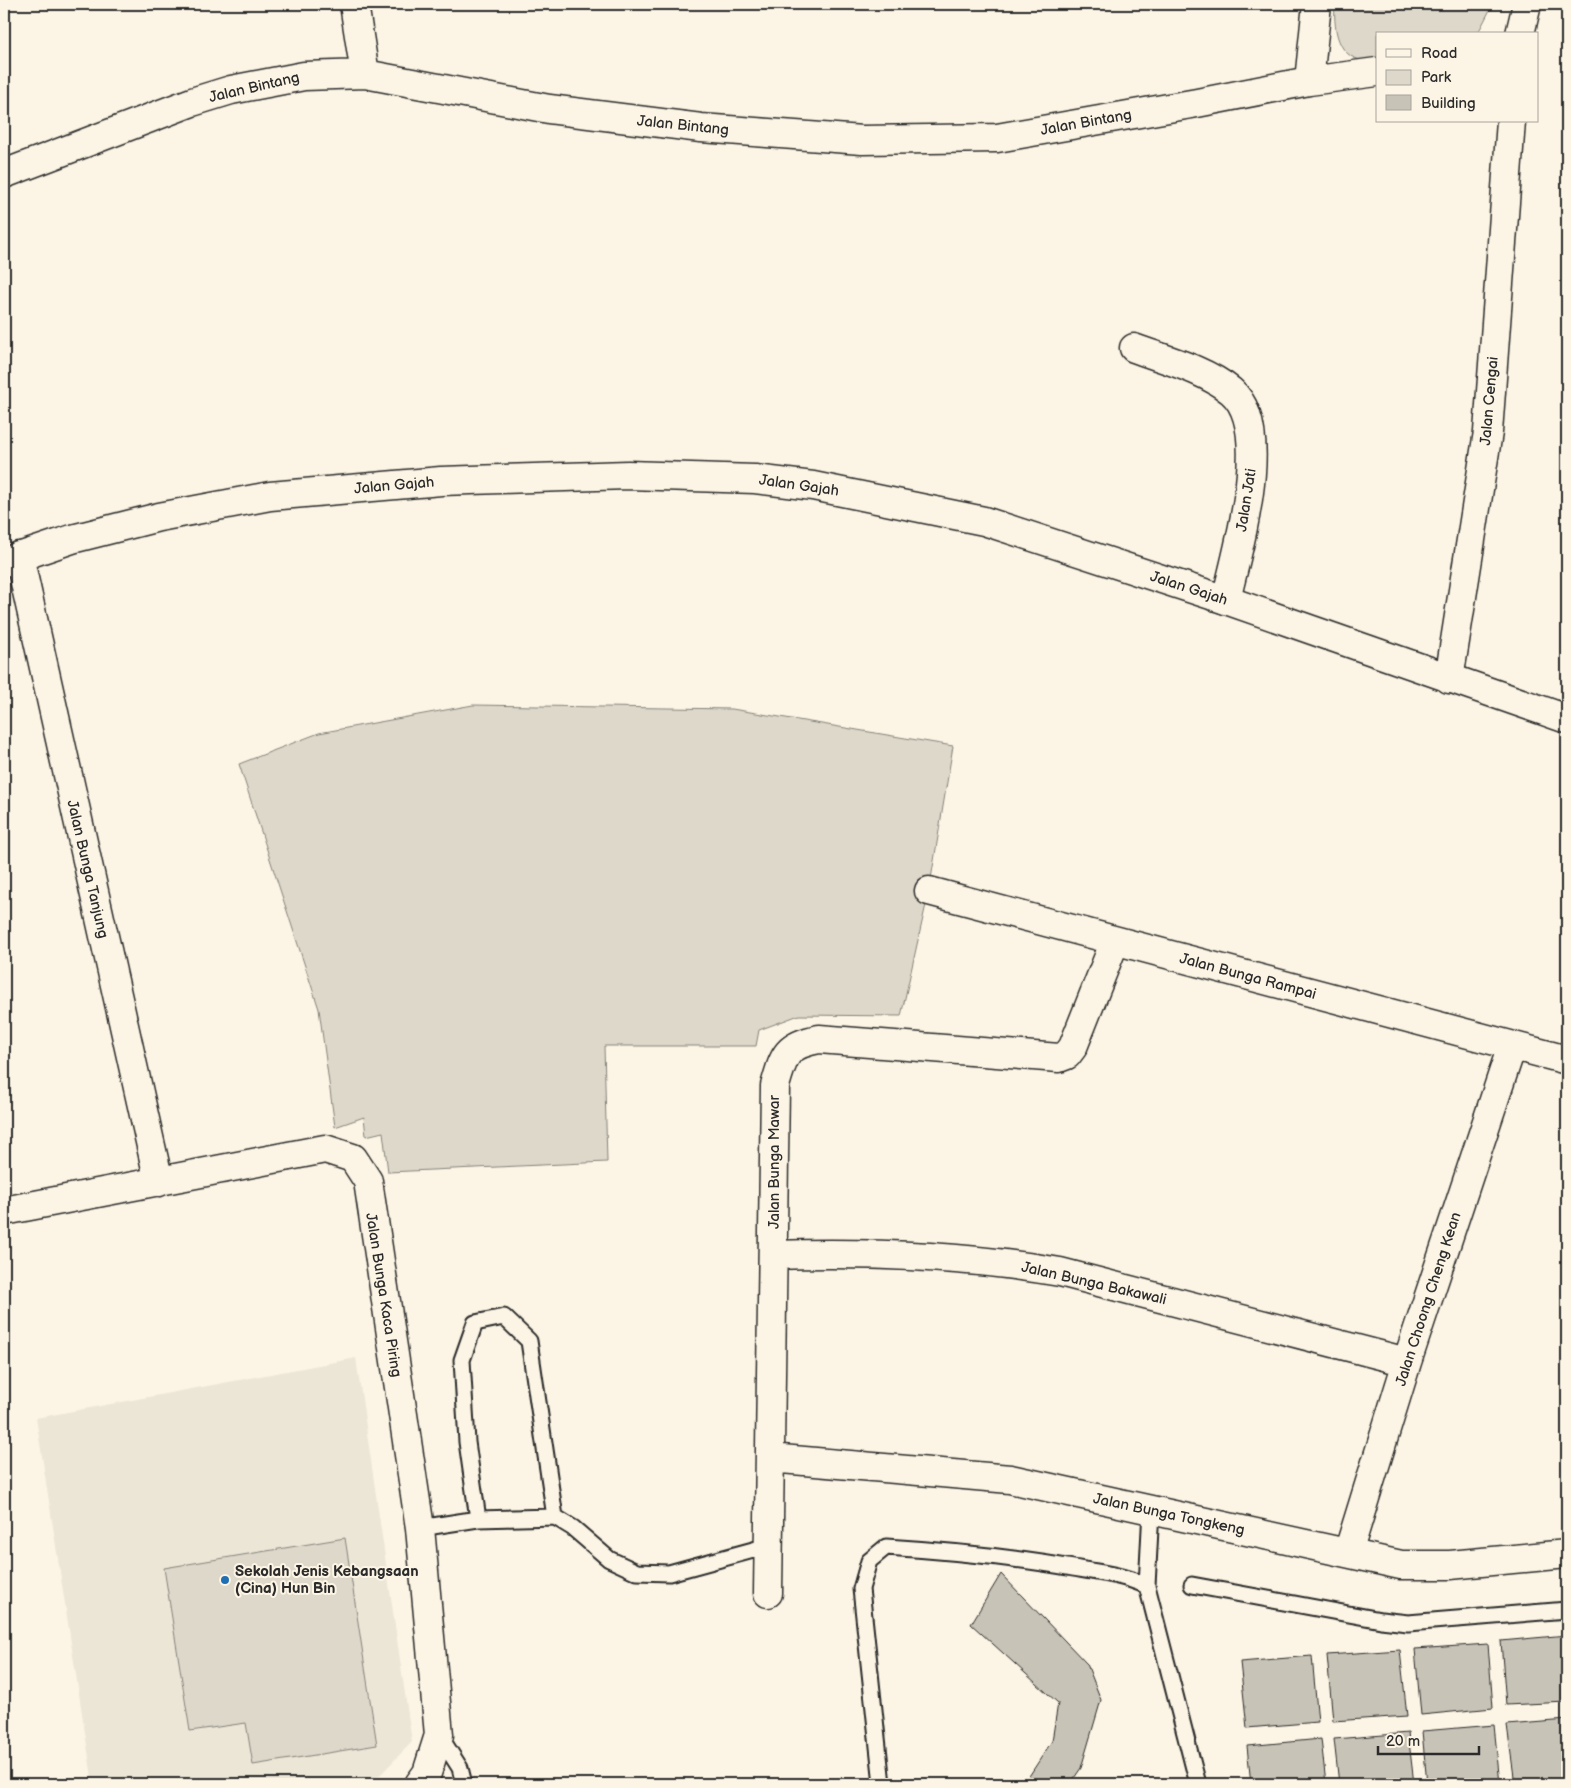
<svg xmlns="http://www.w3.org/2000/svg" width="1571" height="1788" font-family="'Balsamiq Sans',sans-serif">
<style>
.built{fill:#ece6d7}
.green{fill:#ded8ca;stroke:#84827a}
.building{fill:#c8c3b7;stroke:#2b2b2b}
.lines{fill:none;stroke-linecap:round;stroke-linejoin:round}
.lane-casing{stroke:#2b2b2b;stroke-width:19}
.street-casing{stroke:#2b2b2b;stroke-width:31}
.secondary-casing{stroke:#2b2b2b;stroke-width:31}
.lane{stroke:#fcf5e5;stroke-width:15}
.street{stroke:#fcf5e5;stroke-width:28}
.secondary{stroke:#fcf5e5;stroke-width:28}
.poi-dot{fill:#1f6fb2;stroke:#fcf5e5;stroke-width:2}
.labels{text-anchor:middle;stroke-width:4;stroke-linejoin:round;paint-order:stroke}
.street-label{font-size:15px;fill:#2b2b2b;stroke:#fcf5e5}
.poi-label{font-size:15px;font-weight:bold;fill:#2b2b2b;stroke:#fcf5e5;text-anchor:start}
</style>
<rect width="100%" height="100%" fill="#fcf5e5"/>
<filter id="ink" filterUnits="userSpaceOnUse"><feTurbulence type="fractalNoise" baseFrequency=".02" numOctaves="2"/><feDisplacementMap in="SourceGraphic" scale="10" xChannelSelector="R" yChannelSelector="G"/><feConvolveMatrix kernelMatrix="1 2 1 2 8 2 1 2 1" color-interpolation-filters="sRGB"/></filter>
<g filter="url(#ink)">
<path class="built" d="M356 1358 412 1742 379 1776 345 1784H93L36 1418Z"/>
<path class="green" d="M1335 4H1493L1480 29 1475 34H1377V60C1339 66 1333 33 1335 4Z
M473 705 732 709 953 746 929 891 901 1016 799 1015 759 1030 756 1046H604L607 1162 388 1172 383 1132 366 1136 364 1117 335 1127 319 1009 239 764 319 733Z
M345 1538 377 1745 253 1765 246 1723 190 1731 164 1568Z"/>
<path class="building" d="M1001 1574 1087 1664 1101 1700 1081 1768 1070 1784H1024L1052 1741 1058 1703 971 1624Z
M1567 1635V1702L1506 1705 1501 1641Z
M1488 1644 1493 1708 1421 1715 1415 1649Z
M1400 1650 1407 1716 1333 1721 1327 1655Z
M1312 1656 1318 1722 1247 1728 1240 1662Z
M1567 1720V1782L1515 1784 1507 1725Z
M1494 1725 1500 1784H1427L1422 1731Z
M1408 1733 1414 1784H1339L1334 1739Z
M1321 1739 1326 1784H1251L1247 1746Z"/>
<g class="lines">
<g class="lane-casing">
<path id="lane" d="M1151 1510 1147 1586 1198 1784
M478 1519 467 1442 462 1360 475 1323 504 1317 529 1341 555 1517
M420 1528 478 1519 555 1517 573 1528 609 1559 637 1572 669 1573 768 1546
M1192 1585 1381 1620 1408 1623 1567 1610
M439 1735 460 1768 464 1784
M882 1784 861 1589 869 1561 886 1547C949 1551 1011 1557 1073 1568 1098 1572 1123 1575 1147 1586"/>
</g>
<g class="street-casing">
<path id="street" d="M354 4 365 74
M1520 34 1527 4
M1309 81 1317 4
M4 174 192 102 231 90 304 76 365 74 549 109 701 128 862 140 997 138 1197 103 1309 81 1377 72
M1134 348C1166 360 1204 369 1231 391 1275 428 1237 551 1226 600
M19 556 159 1182
M1449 679 1488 432 1511 121
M929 891 1567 1060
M4 1211 325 1149 353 1158 368 1181 420 1528 439 1735 427 1773 419 1784
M774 1255C869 1252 966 1256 1060 1272L1407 1362
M770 1458 1010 1479 1401 1565H1450L1567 1554
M1348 1553 1407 1362 1512 1046
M768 1593 775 1086C784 1055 786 1045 819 1039L1059 1058 1067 1055 1073 1047 1115 941"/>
</g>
<g class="secondary-casing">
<path id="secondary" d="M4 562 72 539 159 517 270 496 441 481 628 475 755 479 813 486 984 521 1226 600 1567 719"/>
</g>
<use href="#lane" class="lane"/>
<use href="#street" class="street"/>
<use href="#secondary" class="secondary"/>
</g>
</g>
<circle class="poi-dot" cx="225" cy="1580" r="5"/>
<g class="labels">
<g class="street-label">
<text transform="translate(254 87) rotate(-13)" y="5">Jalan Bintang</text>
<text transform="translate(1086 122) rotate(-10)" y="5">Jalan Bintang</text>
<text transform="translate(683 125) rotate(6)" y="5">Jalan Bintang</text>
<text transform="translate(1489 401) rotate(-85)" y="5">Jalan Cengai</text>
<text transform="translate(394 485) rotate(-5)" y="5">Jalan Gajah</text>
<text transform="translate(799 485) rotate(8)" y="5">Jalan Gajah</text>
<text transform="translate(1246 500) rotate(-81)" y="5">Jalan Jati</text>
<text transform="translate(1189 588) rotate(18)" y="5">Jalan Gajah</text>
<text transform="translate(88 869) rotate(77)" y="5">Jalan Bunga Tanjung</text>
<text transform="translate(1248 976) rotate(15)" y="5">Jalan Bunga Rampai</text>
<text transform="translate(774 1162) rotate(-90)" y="5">Jalan Bunga Mawar</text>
<text transform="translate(1094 1283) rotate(13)" y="5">Jalan Bunga Bakawali</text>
<text transform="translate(384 1295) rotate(81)" y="5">Jalan Bunga Kaca Piring</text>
<text transform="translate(1428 1299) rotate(-72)" y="5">Jalan Choong Cheng Kean</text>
<text transform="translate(1169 1514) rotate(12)" y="5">Jalan Bunga Tongkeng</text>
</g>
<g class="poi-label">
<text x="235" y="1576">Sekolah Jenis Kebangsaan<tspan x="235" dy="17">(Cina) Hun Bin</tspan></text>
</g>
</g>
<rect width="1571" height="1788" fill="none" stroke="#fcf5e5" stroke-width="20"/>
<rect x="10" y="10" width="1551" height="1768" fill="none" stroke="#2b2b2b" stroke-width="2" filter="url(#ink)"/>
<rect x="1376" y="32" width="162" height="90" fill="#fcf5e5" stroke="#a8a49b"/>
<rect x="1386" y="49" width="25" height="8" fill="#fcf5e5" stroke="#a8a49b"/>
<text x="1421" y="58" font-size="15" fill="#2b2b2b">Road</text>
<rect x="1386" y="70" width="25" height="15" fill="#ded8ca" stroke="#a8a49b"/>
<text x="1421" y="82" font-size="15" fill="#2b2b2b">Park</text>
<rect x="1386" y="95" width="25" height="15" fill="#c8c3b7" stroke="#a8a49b"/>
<text x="1421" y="108" font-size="15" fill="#2b2b2b">Building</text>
<path d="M1378 1746v8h101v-8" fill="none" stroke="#2b2b2b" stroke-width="2.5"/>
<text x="1386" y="1746" font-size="15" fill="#2b2b2b" stroke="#fcf5e5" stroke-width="4" paint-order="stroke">20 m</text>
</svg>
